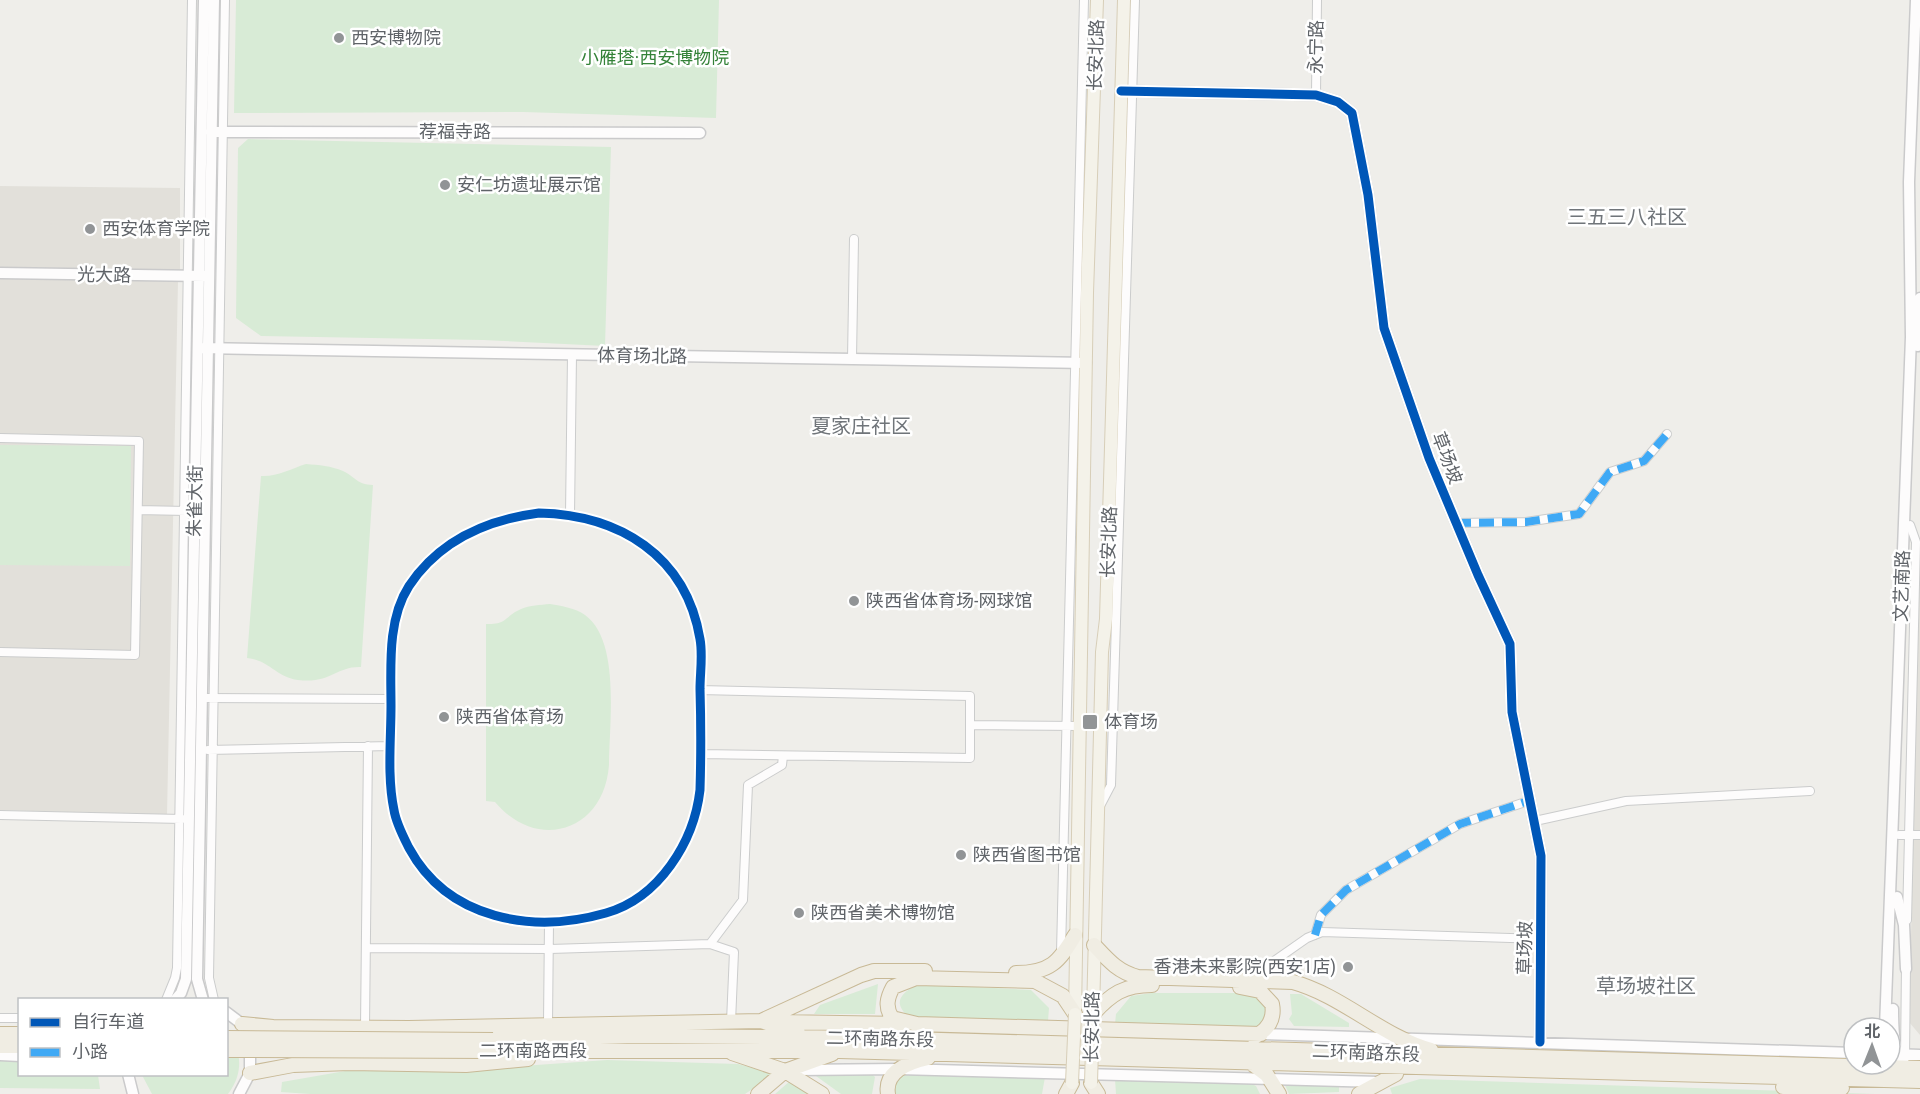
<svg xmlns="http://www.w3.org/2000/svg" width="1920" height="1094" font-family="'Roboto Condensed','Noto Sans SC',sans-serif">
<style>
.education{fill:#e2e0da}
.green{fill:#d8ebd6}
.lines{fill:none;stroke-linecap:round;stroke-linejoin:round}
.street-casing{stroke:#cbcccc;stroke-width:10}
.secondary-casing{stroke:#cacacb;stroke-width:13}
.primary-casing{stroke:#d7ceb8;stroke-width:14}
.highway-casing{stroke:#c8b996;stroke-width:16}
.street{stroke:#fdfcfc;stroke-width:8}
.secondary{stroke:#fdfcfc;stroke-width:10}
.primary{stroke:#f4f2e9;stroke-width:12}
.highway{stroke:#f0ede3;stroke-width:14}
.primary-bridge-casing{stroke:#d7ceb8;stroke-width:14;stroke-linecap:butt}
.highway-bridge-casing{stroke:#c8b996;stroke-width:16;stroke-linecap:butt}
.primary-bridge{stroke:#f4f2e9;stroke-width:12}
.highway-bridge{stroke:#f0ede3;stroke-width:14}
.quiet{stroke:#3fa9f5;stroke-width:8;stroke-dasharray:15 8;stroke-linecap:butt}
.cycleway-casing{stroke:#fff;stroke-width:13}
.cycleway{stroke:#0057b8;stroke-width:9}
.poi-dot{fill:#919496;stroke:#fff;stroke-width:2}
.labels{text-anchor:middle;stroke-width:5;stroke-linejoin:round;paint-order:stroke}
.poi-label{font-size:18px;fill:#5f6368;stroke:#fff;text-anchor:start}
.street-label{font-size:18px;fill:#5f6368;stroke:#fff}
.park-label{font-size:18px;fill:#348238;stroke:#fff}
.neighbourhood-label{font-size:20px;fill:#70757a;stroke:#fff}
</style>
<rect width="100%" height="100%" fill="#efeeea"/>
<path class="education" d="M0 186 180 188V273L0 270Z
M0 278 178 281 167 815 0 810Z
M1920 546V1035L1909 1022Z"/>
<path class="green" d="M236 0H719L716 118 523 112 234 113Z
M248 139 611 147 605 346 483 340 261 336 236 318 238 148Z
M0 445 131 446 130 566 0 565Z
M306 464C319 465 331 466 343 471 357 478 356 484 373 485L361 667C336 666 331 684 298 680 276 677 269 660 247 658L261 476C277 477 290 469 306 464Z
M550 604C562 606 575 608 585 615 621 641 609 725 609 765 604 832 537 852 495 802L486 801V624C509 624 503 617 521 609 530 605 540 605 550 604Z
M878 984 875 1014H814L820 1005Z
M919 984 1031 990 1049 1008 1048 1021 909 1017C891 1002 902 992 919 984Z
M1152 993H1253L1265 1002 1268 1017 1260 1027 1115 1024 1116 1014 1131 996Z
M1290 994H1301L1349 1023V1027L1294 1026 1289 1019 1292 1014Z
M227 1028C241 1049 245 1072 228 1094H152L142 1075 226 1074Z
M0 1058 19 1059 20 1074 98 1075 100 1089 0 1088Z
M607 1060 738 1064 775 1074 745 1094H310L281 1092 282 1082 351 1070 452 1071Z
M819 1072 871 1073 875 1077 872 1094H841L816 1076Z
M907 1073 1045 1077 1042 1094H895C893 1083 898 1078 907 1073Z
M1115 1079 1247 1082 1256 1086 1260 1094H1116Z
M1420 1079 1875 1094H1392L1390 1088Z
M790 1081 810 1094H775Z
M1285 1085 1339 1086V1092L1289 1094Z"/>
<g class="lines">
<g class="street-casing">
<path id="street" d="M1316 95 1317 0
M852 359 854 239
M0 438 139 441 135 655 0 652
M138 510 187 511
M539 513C619 515 686 555 700 639 703 655 700 673 700 689 701 723 701 757 700 790 694 842 659 898 606 913 533 934 448 920 409 848 403 836 396 823 394 810 387 777 391 739 391 706 391 667 387 620 409 586 439 541 486 520 539 513Z
M570 515 572 355
M1456 523 1526 522 1579 514 1610 472 1644 461 1667 434
M700 690 970 696V725L1079 726
M201 698 391 699
M208 750 390 746
M701 754 970 758V725
M1100 806 1111 785 1135 0
M0 815 182 819
M1535 821 1626 801 1810 791
M1899 835H1920
M1907 920 1916 542 1910 525
M1315 935 1321 915 1346 890 1460 824 1531 800
M710 944 734 952 731 1022
M366 948 550 949 710 944 743 900 748 785 782 765 783 756
M1061 952 1084 0
M1266 981 1267 966 1307 938 1322 932 1542 939
M166 1000 175 978 177 968 192 0
M214 1000 209 978 225 0
M0 1018H20
M548 1023 549 923
M365 1027 368 746
M1905 1058 1906 965"/>
</g>
<g class="secondary-casing">
<path id="secondary" d="M1121 91 1316 95 1338 102 1352 113 1368 195 1384 328 1429 458 1478 575 1510 644 1512 712 1541 856 1540 1042
M211 132 700 133
M0 273 205 276
M1918 346 1920 298
M201 348 1086 363
M1897 897 1904 925 1906 969
M175 1000 181 993 186 979 204 0
M203 1000 197 979 214 0
M1893 1009C1893 1032 1893 1049 1907 1068
M226 1012 242 1024 245 1030
M1885 1028 1911 337 1909 182 1916 0
M1261 1034 1854 1053
M1893 1054 1920 1055
M0 1055 20 1056
M797 1070 899 1069 1379 1082
M128 1074 133 1094
M239 1094 250 1073V1045"/>
</g>
<g class="primary-casing">
<path id="primary" d="M1075 1014 1087 293 1097 0
M1093 1014 1102 652 1106 619 1124 0"/>
</g>
<g class="highway-casing">
<path id="highway" d="M1094 945C1108 960 1118 972 1138 977L1293 982C1343 996 1381 1036 1431 1050
M1016 973C1050 973 1059 962 1075 935
M1240 987 1260 991 1272 1004C1275 1019 1268 1030 1254 1037
M1075 1014 1063 996 1035 981 916 978 893 987C887 998 885 1007 892 1018L917 1024 1261 1034
M1093 1014C1111 994 1124 985 1152 985
M761 1021 861 975 874 971H925
M778 1022 903 1024
M242 1024 273 1027 409 1028 761 1021 798 1033
M0 1034H20
M493 1040 636 1036 873 1038 1920 1068
M0 1046H20
M493 1051H839L1920 1081
M732 1053 785 1071 822 1094
M1251 1063 1267 1075 1279 1094
M250 1073 293 1065 350 1063 466 1065 528 1059
M1091 1083 1098 1094
M1783 1087 1842 1088
M758 1094 785 1071 832 1054
M888 1094C884 1071 910 1062 928 1058
M1066 1094 1072 1083
M1359 1094 1396 1074"/>
</g>
<use href="#street" class="street"/>
<use href="#secondary" class="secondary"/>
<use href="#primary" class="primary"/>
<use href="#highway" class="highway"/>
<g class="primary-bridge-casing">
<path id="primary-bridge" d="M1072 1083 1075 1014
M1091 1083 1093 1014"/>
</g>
<g class="highway-bridge-casing">
<path id="highway-bridge" d="M226 1038 493 1040
M226 1050 493 1051"/>
</g>
<use href="#primary-bridge" class="primary-bridge"/>
<use href="#highway-bridge" class="highway-bridge"/>
<path class="quiet" d="M1456 523 1526 522 1579 514 1610 472 1644 461 1667 434
M1315 935 1321 915 1346 890 1460 824 1531 800"/>
<g class="cycleway-casing">
<path id="cycleway" d="M1121 91 1316 95 1338 102 1352 113 1368 195 1384 328 1429 458 1478 575 1510 644 1512 712 1541 856 1540 1042
M539 513C619 515 686 555 700 639 703 655 700 673 700 689 701 723 701 757 700 790 694 842 659 898 606 913 533 934 448 920 409 848 403 836 396 823 394 810 387 777 391 739 391 706 391 667 387 620 409 586 439 541 486 520 539 513Z"/>
</g>
<use href="#cycleway" class="cycleway"/>
</g>
<g class="poi-dot">
<circle cx="339" cy="38" r="6"/>
<circle cx="445" cy="185" r="6"/>
<circle cx="90" cy="229" r="6"/>
<circle cx="854" cy="601" r="6"/>
<circle cx="444" cy="717" r="6"/>
<rect x="1082" y="714" width="16" height="16" rx="3"/>
<circle cx="961" cy="855" r="6"/>
<circle cx="799" cy="913" r="6"/>
<circle cx="1348" cy="967" r="6"/>
</g>
<g class="labels">
<g class="poi-label">
<text x="351" y="44">西安博物院</text>
<text x="457" y="191">安仁坊遗址展示馆</text>
<text x="102" y="235">西安体育学院</text>
<text x="866" y="607">陕西省体育场-网球馆</text>
<text x="456" y="723">陕西省体育场</text>
<text x="1104" y="728">体育场</text>
<text x="973" y="861">陕西省图书馆</text>
<text x="811" y="919">陕西省美术博物馆</text>
<text x="1336" y="973" text-anchor="end">香港未来影院(西安1店)</text>
</g>
<g class="street-label">
<text transform="translate(1316 47) rotate(-89)" y="6">永宁路</text>
<text transform="translate(1096 55) rotate(-88)" y="6">长安北路</text>
<text x="455" y="138">荐福寺路</text>
<text transform="translate(104 275) rotate(1)" y="6">光大路</text>
<text transform="translate(642 356) rotate(1)" y="6">体育场北路</text>
<text transform="translate(1447 458) rotate(69)" y="6">草场坡</text>
<text transform="translate(195 501) rotate(-89)" y="6">朱雀大街</text>
<text transform="translate(1109 542) rotate(-88)" y="6">长安北路</text>
<text transform="translate(1902 586) rotate(-88)" y="6">文艺南路</text>
<text transform="translate(1525 948) rotate(-89)" y="6">草场坡</text>
<text transform="translate(1092 1027) rotate(-89)" y="6">长安北路</text>
<text transform="translate(880 1039) rotate(1)" y="6">二环南路东段</text>
<text x="533" y="1057">二环南路西段</text>
<text transform="translate(1366 1053) rotate(2)" y="6">二环南路东段</text>
</g>
<g class="park-label">
<text x="655" y="64">小雁塔·西安博物院</text>
</g>
<g class="neighbourhood-label">
<text x="1627" y="224">三五三八社区</text>
<text x="861" y="433">夏家庄社区</text>
<text x="1646" y="993">草场坡社区</text>
</g>
</g>
<rect x="18" y="998" width="210" height="78" fill="#ffffff" stroke="#bfc1c3" stroke-width="1.5"/>
<rect x="30" y="1018" width="30" height="9" fill="#0057b8" stroke="#bfc1c3" stroke-width="1.5"/>
<text x="72" y="1028" font-size="18" fill="#5f6368">自行车道</text>
<rect x="30" y="1048" width="30" height="9" fill="#3fa9f5" stroke="#bfc1c3" stroke-width="1.5"/>
<text x="72" y="1058" font-size="18" fill="#5f6368">小路</text>
<g transform="translate(1872 1046) rotate(1)"><circle r="28" fill="#ffffff" stroke="#bfc1c3" stroke-width="1.5"/>
<path d="M0-4.5L10 22L0 15L-10 22Z" fill="#919496"/>
<text y="-9" font-size="16" font-weight="bold" text-anchor="middle" fill="#5f6368">北</text>
</g>
</svg>
